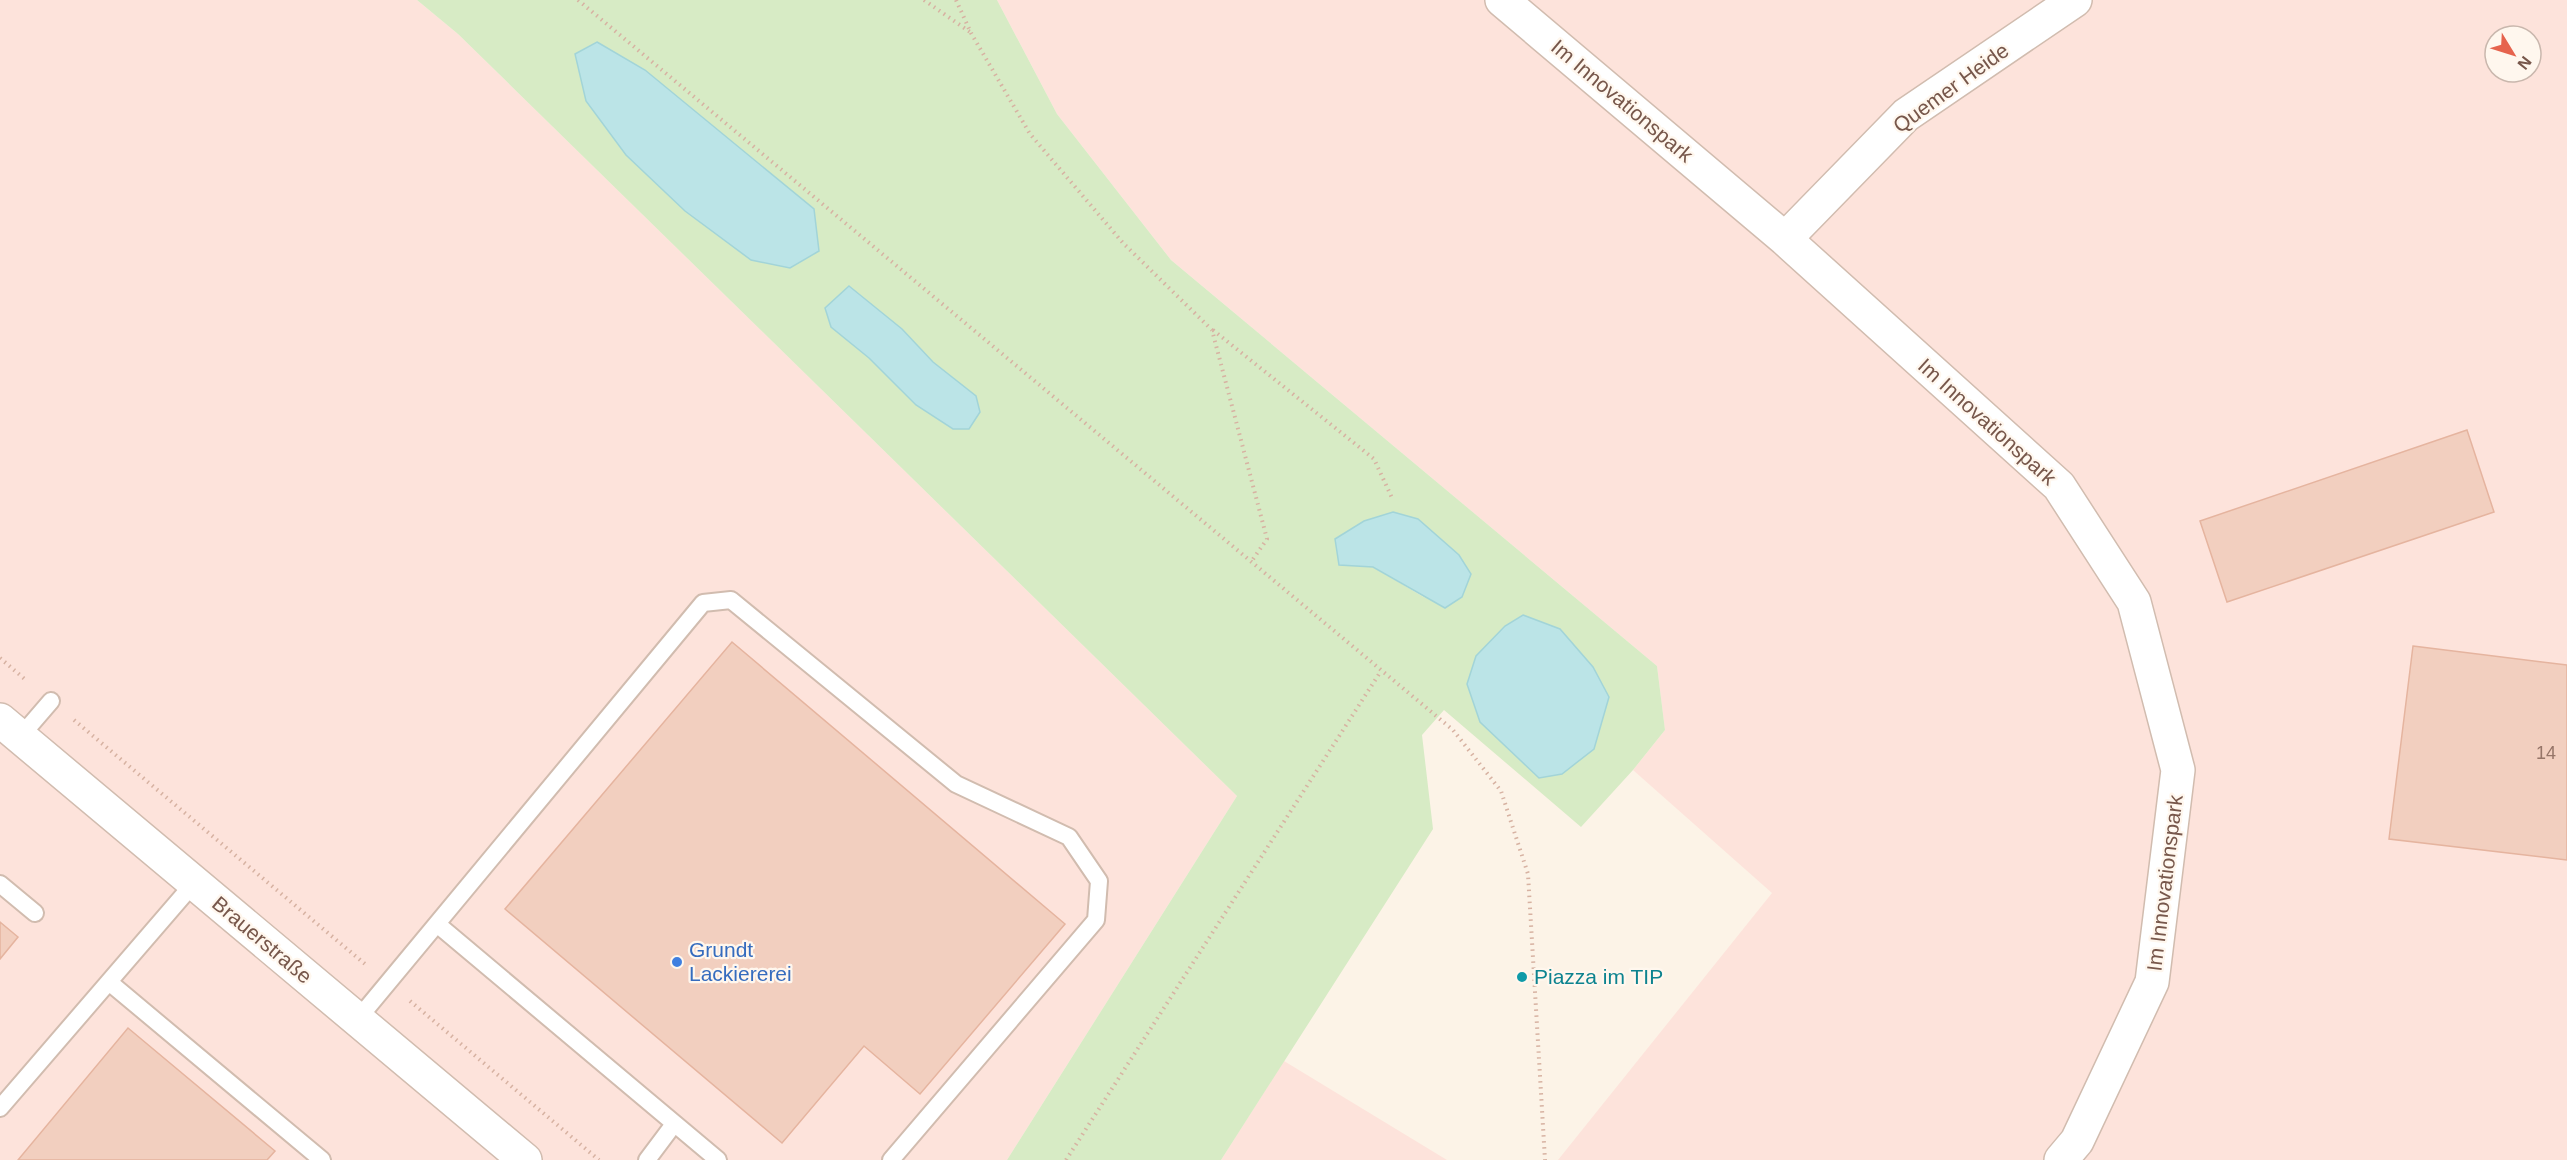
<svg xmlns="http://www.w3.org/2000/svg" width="2567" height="1160" font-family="Arial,sans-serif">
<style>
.commercial{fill:#fde3db;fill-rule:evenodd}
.green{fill:#d7ebc5;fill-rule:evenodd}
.water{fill:#bbe4e7;stroke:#a2d4d8;stroke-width:1.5}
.building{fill:#f2cfbf;stroke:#e5b49f;stroke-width:1.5}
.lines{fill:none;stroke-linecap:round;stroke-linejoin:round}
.service-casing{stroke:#d1bcaf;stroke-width:20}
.minor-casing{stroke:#d1bcaf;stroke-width:36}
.path{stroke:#d7b2a2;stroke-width:4;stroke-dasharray:1.5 4.5;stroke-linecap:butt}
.service{stroke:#fff;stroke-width:16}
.minor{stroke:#fff;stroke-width:33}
.shop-dot{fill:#3f7fe0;stroke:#fff7ee;stroke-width:2}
.culture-dot{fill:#0f9aa8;stroke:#fff7ee;stroke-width:2}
.labels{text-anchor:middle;stroke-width:4.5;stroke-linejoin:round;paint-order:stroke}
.number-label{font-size:18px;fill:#967568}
.street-label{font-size:21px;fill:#77574b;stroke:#fff7ee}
.shop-label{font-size:21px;fill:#366cbe;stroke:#fff7ee;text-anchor:start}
.culture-label{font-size:21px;fill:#0d838f;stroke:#fff7ee;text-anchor:start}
</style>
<rect width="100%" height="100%" fill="#fcf3e7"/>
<path class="commercial" d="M0 0H417L458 34 1237 796 1007 1160H0Z
M997 0H2567V1160H1558L1772 893 1633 770 1665 730 1657 666 1171 260 1057 114ZM2495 36H2531V72H2495Z
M1284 1061 1447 1160H1221Z"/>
<path class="green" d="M417 0H997L1057 114 1171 260 1657 666 1665 730 1633 770 1581 827 1444 710 1422 735 1433 829 1221 1160H1007L1237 796 458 34ZM831 327 902 329 933 362 953 429 916 405 869 358ZM1335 539 1427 599 1373 567 1339 565ZM1480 722 1562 774 1539 778Z"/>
<path class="water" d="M597 42 645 70 814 209 819 251 790 268 751 260 685 211 626 155 586 101 575 54Z
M849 286 902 329 933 362 976 396 980 412 969 429H953L916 405 869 358 831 327 825 308Z
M1393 512 1418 519 1459 555 1471 574 1462 597 1445 608 1373 567 1339 565 1335 539 1364 521Z
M1523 615 1560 629 1593 667 1609 697 1594 749 1562 774 1539 778 1480 722 1467 684 1476 656 1505 626Z"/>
<path class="building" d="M2467 430 2494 512 2227 602 2200 521Z
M732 642 1065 924 920 1094 864 1046 782 1143 505 909Z
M2413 646 2567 665V860L2389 839Z
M0 922 18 937 0 959Z
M128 1028 275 1151 267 1160H18Z"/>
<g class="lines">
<g class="service-casing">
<path id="service" d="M20 737 51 701
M0 884 35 913
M437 924 718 1160
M109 982 322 1160
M357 1020 703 603 731 600 956 784 1069 837 1099 881 1096 920 891 1160
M0 1108 194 883
M647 1160 674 1124"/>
</g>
<g class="minor-casing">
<path id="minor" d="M1502 0 1785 239 2059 486 2134 602 2178 770 2152 982 2077 1141 2061 1160
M1785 239 1906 115 2075 0
M0 720 525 1160"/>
</g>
<path class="path" d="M578 0 1453 730 1501 791 1528 874 1545 1160
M924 0 970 32
M956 0 971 33 1030 134 1123 243 1212 330 1267 539 1251 562
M1213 330 1374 459 1393 500
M0 658 27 681
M74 720 365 964
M410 1001 599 1160
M1066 1160 1381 671"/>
<use href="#service" class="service"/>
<use href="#minor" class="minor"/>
</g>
<circle class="shop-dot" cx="677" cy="962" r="6"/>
<circle class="culture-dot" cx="1522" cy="977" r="6"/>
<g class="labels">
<g class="number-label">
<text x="2546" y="759">14</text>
</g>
<g class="street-label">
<text transform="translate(1951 88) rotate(-36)" y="7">Quemer Heide</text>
<text transform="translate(1622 101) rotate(40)" y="7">Im Innovationspark</text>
<text transform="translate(1987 422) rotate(42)" y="7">Im Innovationspark</text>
<text transform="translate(2165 883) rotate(-83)" y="7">Im Innovationspark</text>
<text transform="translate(262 940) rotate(40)" y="7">Brauerstraße</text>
</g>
<g class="shop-label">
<text x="689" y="957">Grundt<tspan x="689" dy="24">Lackiererei</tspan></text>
</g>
<g class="culture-label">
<text x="1534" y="984">Piazza im TIP</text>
</g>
</g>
<g transform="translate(2513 54) rotate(128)"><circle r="28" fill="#fff7ee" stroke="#c9b7ad" stroke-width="1.5"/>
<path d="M0-4.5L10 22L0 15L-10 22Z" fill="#e6634d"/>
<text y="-9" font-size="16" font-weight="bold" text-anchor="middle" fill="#77574b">N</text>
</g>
</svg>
